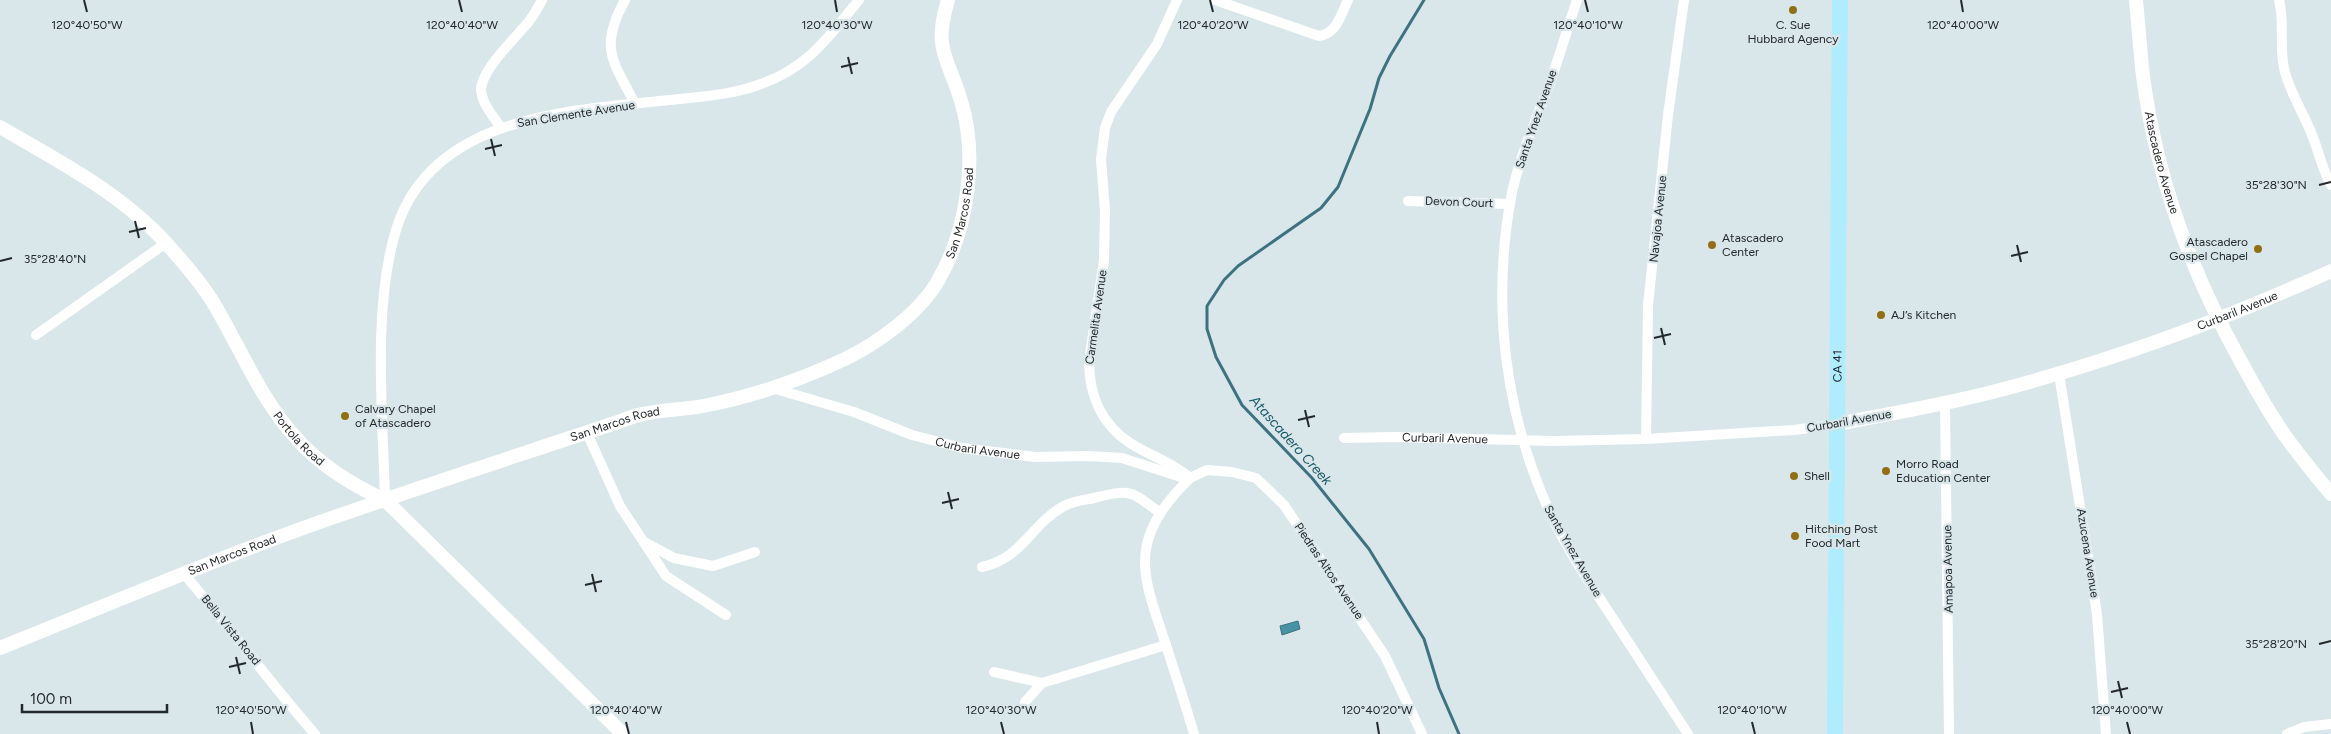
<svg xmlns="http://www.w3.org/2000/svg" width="2331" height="734" font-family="Figtree,sans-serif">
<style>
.water{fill:#4992a6;stroke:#3e7281}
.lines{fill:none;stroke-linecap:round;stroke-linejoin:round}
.stream{stroke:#3e7281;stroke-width:3}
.street{stroke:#fff;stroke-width:10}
.secondary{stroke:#fff;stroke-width:14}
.primary{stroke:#afecfd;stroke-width:16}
.ticks{fill:none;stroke:#23282a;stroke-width:2}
.poi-dot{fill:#916f15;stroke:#d9e7eb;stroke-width:2}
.labels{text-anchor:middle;stroke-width:4.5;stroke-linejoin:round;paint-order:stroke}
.poi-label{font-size:12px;fill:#23282a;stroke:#d9e7eb;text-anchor:start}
.street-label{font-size:12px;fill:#23282a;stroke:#d9e7eb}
.water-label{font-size:14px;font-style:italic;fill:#195665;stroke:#d9e7eb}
.ticks-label{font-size:12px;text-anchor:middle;fill:#23282a;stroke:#d9e7eb;stroke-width:4.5;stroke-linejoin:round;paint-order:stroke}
</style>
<rect width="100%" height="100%" fill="#d9e7eb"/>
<path class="water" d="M1298 621 1300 629 1282 635 1280 626Z"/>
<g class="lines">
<path class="stream" d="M1424 0 1390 56 1379 78 1370 109 1338 187 1321 208 1238 266 1224 280 1207 306V329L1216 357 1242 405 1312 478 1369 549 1424 639 1439 688 1459 734"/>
<g class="street">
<path d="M625 0C599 48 612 59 635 104"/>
<path d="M1177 0 1157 44 1111 112 1105 128 1101 159 1105 211 1104 260 1089 361C1089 394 1101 424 1130 443 1150 456 1172 462 1190 478 1170 498 1151 520 1146 549 1141 580 1156 613 1165 642 1175 673 1185 703 1194 734"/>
<path d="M1215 0 1319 36C1337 34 1341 14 1348 0"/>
<path d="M1577 0C1567 30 1558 61 1547 91 1534 124 1520 157 1512 192 1491 302 1504 413 1551 515 1567 549 1589 582 1610 614 1636 654 1662 694 1688 734"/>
<path d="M2279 0C2285 22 2279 46 2284 68 2289 92 2304 113 2312 135 2319 152 2322 169 2331 185"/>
<path d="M501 128C494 117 482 104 481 90 481 71 513 40 525 26 532 19 537 9 542 0"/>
<path d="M1408 201 1510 204"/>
<path d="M36 335 166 243"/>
<path d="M2059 374 2097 614 2106 734"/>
<path id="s1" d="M772 388 854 412 912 435 962 448 1035 457 1089 456 1122 458 1181 477 1190 478 1207 470 1232 472 1256 478 1284 505 1385 656 1422 734"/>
<path d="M1945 404 1949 734"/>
<path d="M587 433 620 506 666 576 726 615"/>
<path id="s2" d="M1344 438 1393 437 1553 441 1646 439 1794 430 1838 424"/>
<path d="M1646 439 1648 305 1668 115 1684 0"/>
<path d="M385 500C383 418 372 308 396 230 432 112 579 110 680 99 707 96 735 94 761 84 809 67 828 37 859 0"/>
<path d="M644 542 674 558 713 566 755 552"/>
<path d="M982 567C1023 558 1031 524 1064 506 1073 501 1085 500 1094 498 1131 489 1130 490 1160 513"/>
<path d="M184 574C229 626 269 682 315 734"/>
<path d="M994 672 1042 683 1166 645"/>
<path d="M1025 702 1042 683"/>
<path d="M2287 734 2304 727 2331 724"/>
</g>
<g class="secondary">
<path id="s3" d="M2136 0C2138 23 2140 45 2142 68 2154 170 2190 270 2240 360 2255 387 2270 416 2289 441 2302 459 2317 477 2331 494"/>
<path id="s4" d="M0 127C62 163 127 196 174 252 190 270 206 289 217 309 242 352 262 401 296 438 320 465 352 485 385 500L623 734"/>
<path id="s5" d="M1838 424C1893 413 1949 404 2004 389 2116 359 2226 319 2331 271"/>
<path id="s6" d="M0 648C114 602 227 554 343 514 432 483 522 454 612 424 622 421 632 416 643 414 664 409 687 410 708 405 754 396 802 379 845 359 878 343 921 312 939 279 968 228 978 156 961 101 947 55 933 50 948 0"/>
</g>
<path class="primary" id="s7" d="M1835 734 1840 0"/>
</g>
<path class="ticks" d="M84 0 87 12M459 0 462 12M835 0 837 12M1210 0 1213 12M1585 0 1588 12M1961 0 1963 12M848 57 852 74M841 67 858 63M491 139 495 156M485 149 502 145M2319 185 2331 182M135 221 139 238M129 232 146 228M2017 245 2021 262M2011 256 2028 252M0 261 12 258M1661 328 1665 345M1654 338 1671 334M1305 410 1309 427M1298 420 1315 416M948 492 952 509M942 503 959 499M592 574 596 592M585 585 602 581M2319 644 2331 641M236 657 240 674M229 667 246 663M2118 681 2122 698M2111 692 2128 688M251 722 253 734M626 722 629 734M1001 722 1004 734M1377 722 1379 734M1752 722 1755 734M2127 722 2130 734"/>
<g class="poi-dot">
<circle cx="1793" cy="10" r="5"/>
<circle cx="1712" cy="245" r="5"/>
<circle cx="2258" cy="249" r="5"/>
<circle cx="1881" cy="315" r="5"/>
<circle cx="345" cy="416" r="5"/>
<circle cx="1886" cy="471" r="5"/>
<circle cx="1794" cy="476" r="5"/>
<circle cx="1795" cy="536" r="5"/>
</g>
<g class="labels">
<g class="poi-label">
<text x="1793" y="29" text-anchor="middle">C. Sue<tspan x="1793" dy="14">Hubbard Agency</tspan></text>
<text x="1722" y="242">Atascadero<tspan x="1722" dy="14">Center</tspan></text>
<text x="2248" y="246" text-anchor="end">Atascadero<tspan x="2248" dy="14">Gospel Chapel</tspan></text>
<text x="1891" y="319">AJ’s Kitchen</text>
<text x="355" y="413">Calvary Chapel<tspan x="355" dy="14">of Atascadero</tspan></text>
<text x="1896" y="468">Morro Road<tspan x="1896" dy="14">Education Center</tspan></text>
<text x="1804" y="480">Shell</text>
<text x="1805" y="533">Hitching Post<tspan x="1805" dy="14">Food Mart</tspan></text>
</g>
<g class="street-label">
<text transform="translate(576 114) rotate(-9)" y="4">San Clemente Avenue</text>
<text transform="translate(1536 119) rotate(-71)" y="4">Santa Ynez Avenue</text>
<text dy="4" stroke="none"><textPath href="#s3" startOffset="165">Atascadero Avenue</textPath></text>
<text transform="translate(1459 202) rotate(2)" y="4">Devon Court</text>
<text dy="4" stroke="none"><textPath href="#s6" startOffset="1090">San Marcos Road</textPath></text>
<text transform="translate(1658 219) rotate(-84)" y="4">Navajoa Avenue</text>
<text dy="4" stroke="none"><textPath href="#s5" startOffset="416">Curbaril Avenue</textPath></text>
<text transform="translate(1096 317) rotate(-82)" y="4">Carmelita Avenue</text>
<text dy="4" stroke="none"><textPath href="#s7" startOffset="368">CA 41</textPath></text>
<text transform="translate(1849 421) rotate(-10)" y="4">Curbaril Avenue</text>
<text dy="4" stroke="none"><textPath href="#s6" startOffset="655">San Marcos Road</textPath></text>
<text dy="4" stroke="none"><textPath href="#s4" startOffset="441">Portola Road</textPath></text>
<text dy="4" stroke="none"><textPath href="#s2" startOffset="101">Curbaril Avenue</textPath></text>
<text dy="4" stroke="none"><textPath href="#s1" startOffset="215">Curbaril Avenue</textPath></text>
<text transform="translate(1573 551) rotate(60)" y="4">Santa Ynez Avenue</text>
<text transform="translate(2088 553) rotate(81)" y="4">Azucena Avenue</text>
<text dy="4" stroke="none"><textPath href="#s6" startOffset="250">San Marcos Road</textPath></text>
<text transform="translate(1948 569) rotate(-91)" y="4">Amapoa Avenue</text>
<text transform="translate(1329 571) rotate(56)" y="4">Piedras Altos Avenue</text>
<text transform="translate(231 630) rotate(51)" y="4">Bella Vista Road</text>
</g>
<g class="water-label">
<text transform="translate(1291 440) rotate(48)" y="5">Atascadero Creek</text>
</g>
</g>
<g class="ticks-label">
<text x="87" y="29">120°40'50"W</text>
<text x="462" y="29">120°40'40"W</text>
<text x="837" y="29">120°40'30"W</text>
<text x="1213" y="29">120°40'20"W</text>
<text x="1588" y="29">120°40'10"W</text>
<text x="1963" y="29">120°40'00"W</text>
<text x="2276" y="189">35°28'30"N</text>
<text x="55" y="263">35°28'40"N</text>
<text x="2276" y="648">35°28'20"N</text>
<text x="251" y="714">120°40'50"W</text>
<text x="626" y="714">120°40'40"W</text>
<text x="1001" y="714">120°40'30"W</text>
<text x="1377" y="714">120°40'20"W</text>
<text x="1752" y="714">120°40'10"W</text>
<text x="2127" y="714">120°40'00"W</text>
</g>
<path d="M22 704v8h145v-8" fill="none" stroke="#23282a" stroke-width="2.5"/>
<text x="30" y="704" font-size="15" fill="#23282a" stroke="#d9e7eb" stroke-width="4" paint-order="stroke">100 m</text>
</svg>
